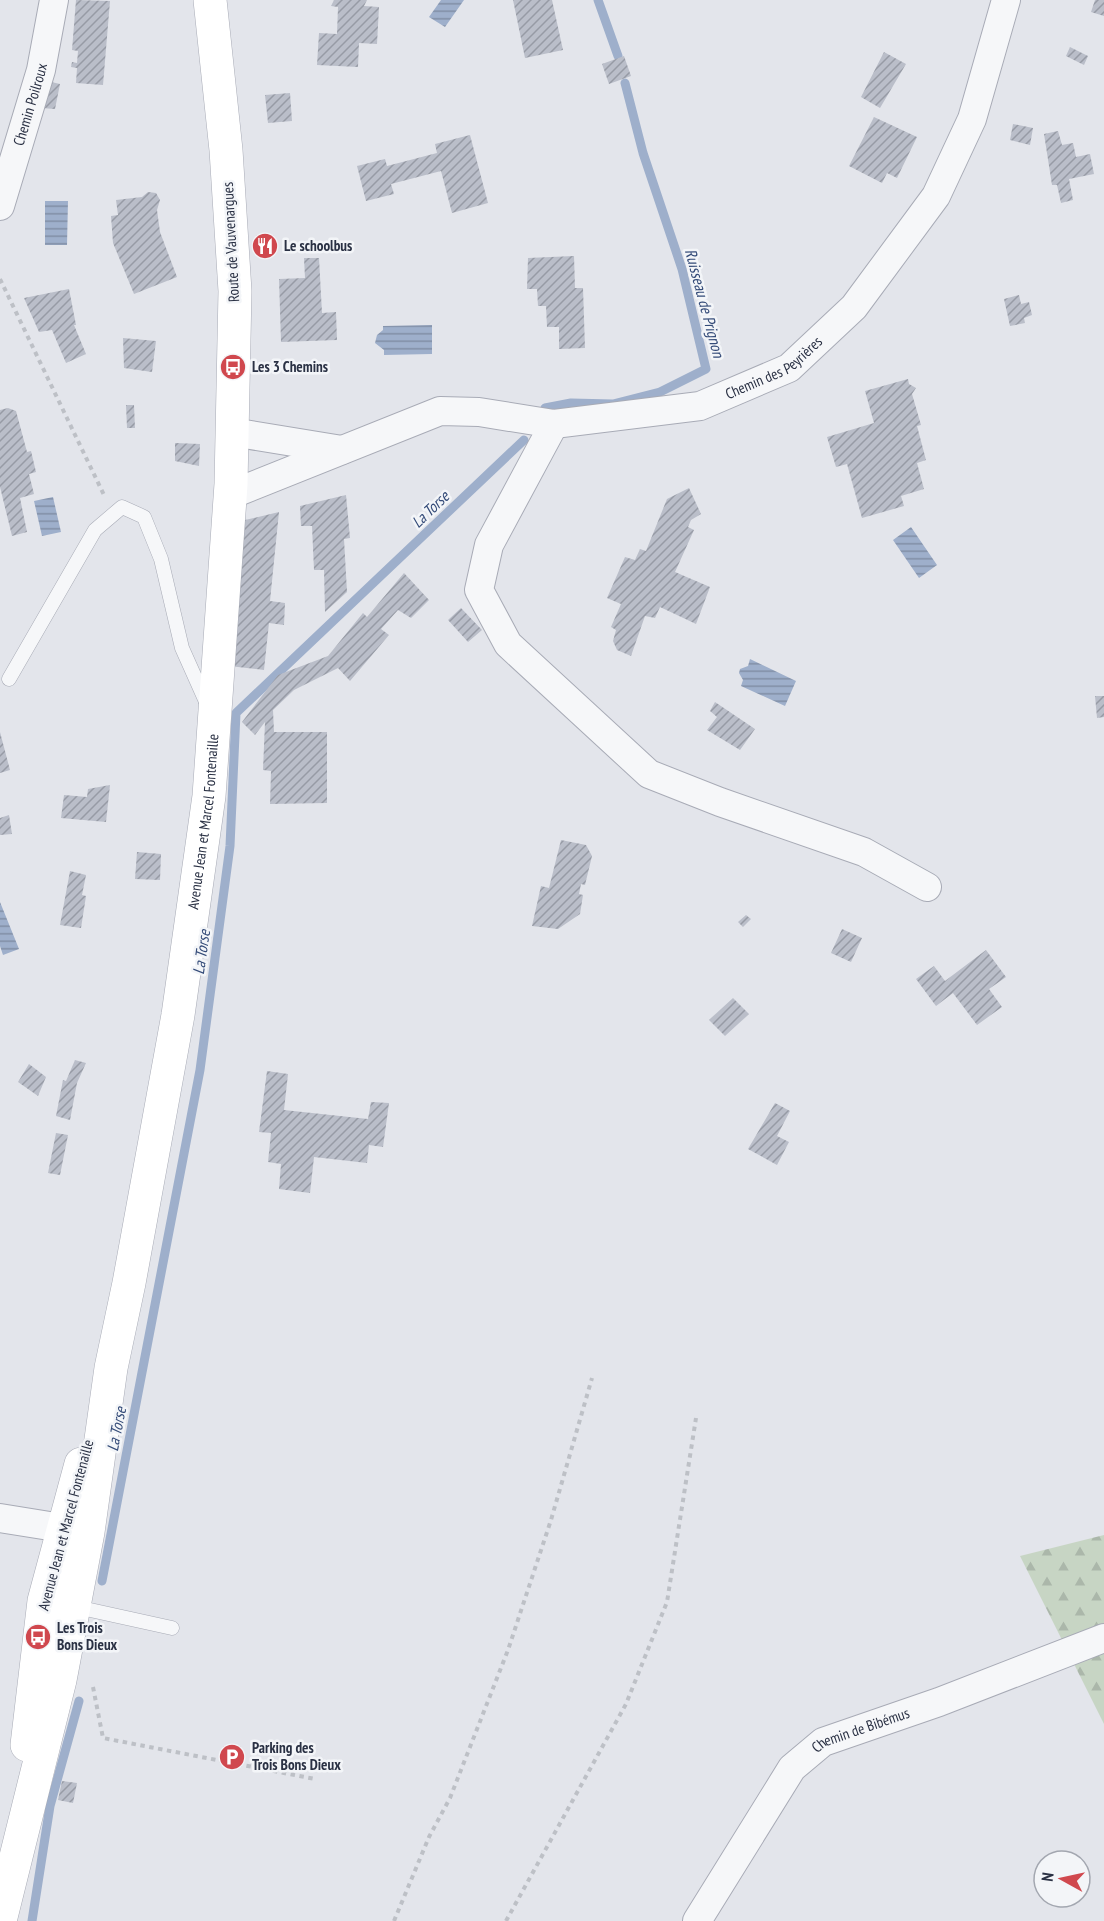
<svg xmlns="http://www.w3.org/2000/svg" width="1104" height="1921" font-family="'PT Sans Narrow',sans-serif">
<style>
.forest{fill:url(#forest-firs)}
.water{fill:url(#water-rules)}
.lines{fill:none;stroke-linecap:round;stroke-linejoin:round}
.stream{stroke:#9eafcb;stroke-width:9}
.building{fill:url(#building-hatch)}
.service-casing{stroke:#a8abb6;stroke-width:15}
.minor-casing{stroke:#a8abb6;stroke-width:30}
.secondary-casing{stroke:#a8abb6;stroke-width:34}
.path{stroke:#bdc0c6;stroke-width:4;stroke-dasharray:4.5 4.5;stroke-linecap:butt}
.service{stroke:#f6f7f9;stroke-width:14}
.minor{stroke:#f6f7f9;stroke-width:28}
.secondary{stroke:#fff;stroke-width:33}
.labels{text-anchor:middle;stroke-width:5;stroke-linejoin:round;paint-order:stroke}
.street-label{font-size:15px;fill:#2a3144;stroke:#f3f5f8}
.poi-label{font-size:15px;font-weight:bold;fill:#2a3144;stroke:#f3f5f8;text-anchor:start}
.water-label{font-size:16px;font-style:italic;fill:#344b78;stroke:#f3f5f8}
</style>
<defs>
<pattern id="forest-firs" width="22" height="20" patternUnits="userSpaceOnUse" patternTransform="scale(1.5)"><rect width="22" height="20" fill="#c7d5c4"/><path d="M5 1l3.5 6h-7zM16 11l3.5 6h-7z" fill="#abb7aa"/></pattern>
<pattern id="water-rules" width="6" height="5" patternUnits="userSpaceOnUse" patternTransform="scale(1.5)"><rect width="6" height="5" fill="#9eafcb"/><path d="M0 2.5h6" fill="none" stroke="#818fa6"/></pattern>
<pattern id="building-hatch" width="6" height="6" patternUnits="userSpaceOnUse" patternTransform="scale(1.5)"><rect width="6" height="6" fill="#babec9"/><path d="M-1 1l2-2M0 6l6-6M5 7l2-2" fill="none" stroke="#979ba5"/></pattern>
</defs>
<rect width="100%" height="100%" fill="#e3e5eb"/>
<path class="forest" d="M1104 1535V1724L1020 1556Z"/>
<path class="water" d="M441 0H464L445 27 429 17Z
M45 201H68L67 245H45Z
M432 325V354L384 355V350L375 343 377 335 383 330V326Z
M53 497 61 532 42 536 34 501Z
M911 527 937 565 919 578 893 540Z
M750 659 796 681 785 706 741 686 743 680 739 673 740 669 748 666Z
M0 902 19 949 3 955 0 946Z"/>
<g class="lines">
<path class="stream" d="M598 0 618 56
M545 408 571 403 613 404 660 392 706 369 682 269 643 153 625 83
M102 1581 200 1070 230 846 236 713 524 440
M32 1921 50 1806 79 1701"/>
</g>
<path class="building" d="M76 0 110 1 103 85 76 83 77 68 71 67 72 62 77 63 78 51 72 50Z
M334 0H367L364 6 379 7 377 44 359 43 358 67 317 65 319 33 337 34 338 7 331 6Z
M513 0H552L563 50 525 58Z
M1095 0H1104V16L1091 12Z
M1070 47 1088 56 1084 65 1066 56Z
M884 52 906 64 880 108 861 97Z
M624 56 631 76 609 84 602 64Z
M47 81 60 84 55 109 41 108Z
M290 93 292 121 268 123 265 95Z
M874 117 917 137 897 178 887 173 882 183 849 166Z
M1013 124 1033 128 1030 145 1010 140Z
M1058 131 1062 145 1073 143 1076 157 1090 154 1094 174 1069 179 1073 200 1061 203 1057 185H1052L1044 134Z
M470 135 488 203 452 213 441 171 391 184 394 194 366 201 357 166 385 159 387 166 437 153 435 144Z
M148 192 156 193 160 200 157 210 160 232 177 277 134 294 113 243 111 216 118 215 116 200 142 197Z
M574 256 575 288H583L585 348 559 349V327H547L546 306H538L537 289H527L528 258Z
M304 258H319L322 313 336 312 337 340 281 342 279 279 305 278Z
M69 289 76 325H74L86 354 66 363 52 330 39 332 24 298Z
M1019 295 1021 304 1029 302 1032 315 1024 318 1025 323 1010 326 1004 299Z
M123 338 156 341 152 372 124 368Z
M908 379 909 384 916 388 912 394 921 425 917 426 926 460 917 463 924 489 901 496 904 506 862 518 847 464 836 467 827 437 874 423 865 391Z
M126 405H134L135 428H127Z
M8 408 16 411 27 452 31 451 36 472 29 474 34 494 20 498 27 532 12 536 0 487V410Z
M175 443 200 444 199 466 175 461Z
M689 488 701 514 691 520 688 527 694 530 675 572 710 587 696 624 660 607 655 618 645 616 631 656 617 650 613 641 616 630 611 627 621 604 607 598 625 557 635 560 640 549 646 551 667 499Z
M346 495 350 538 344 539 347 592 325 612 324 570H314L312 526H301L300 506Z
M279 512 270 601 285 603 284 625 269 623 264 670 229 666 245 520Z
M404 573 429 600 411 618 398 610 381 629 389 635 350 681 338 668 294 690 273 710 274 732H327V803L270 804 271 771 263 770 265 722 255 735 242 722 278 675 328 656 363 613 367 617Z
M461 608 482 630 468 642 448 620Z
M1095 696H1104V717L1097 718Z
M715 702 755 729 740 750 707 730 717 717 710 711Z
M0 732 10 770 0 773Z
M110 785 106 822 61 818 64 795 87 797 88 789Z
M9 815 12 834 0 835V818Z
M561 840 586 845 592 856 585 885 581 884 579 894 583 895 580 914 558 929 532 926 541 886 549 888Z
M137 852 161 854 160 880 135 879Z
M70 871 86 875 82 895 86 896 81 928 60 925Z
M746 915 751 919 743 927 738 922Z
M842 929 862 938 851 962 831 953Z
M986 950 1006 977 989 989 1002 1007 977 1025 953 993 936 1006 916 979 934 966 945 981Z
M733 998 749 1014 725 1036 709 1020Z
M75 1060 86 1063 77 1083 70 1120 56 1116 63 1080 66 1081Z
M29 1064 46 1077 38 1096 18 1082Z
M267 1071 288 1074 284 1110 368 1119 371 1102 389 1103 383 1147 369 1145 367 1163 314 1157 310 1193 279 1189 281 1164 268 1162 271 1133 259 1132Z
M775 1103 790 1111 777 1136 789 1142 777 1165 748 1149Z
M56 1133 68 1135 60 1175 48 1173Z
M62 1781 77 1783 73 1803 58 1800Z"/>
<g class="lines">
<g class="service-casing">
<path id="service" d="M9 679 95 530 122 507 144 517 161 559 182 648 207 704
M72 1606 172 1628"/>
</g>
<g class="minor-casing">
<g id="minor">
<path id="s1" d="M0 206 41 70 54 0"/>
<path d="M554 424 489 545 479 590 508 644 649 774 720 802 864 852 927 887"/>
<path d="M232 432 342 450"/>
<path id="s2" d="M230 495 440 411 479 412 554 424 700 406 789 368 854 307 936 196 972 119 1006 0"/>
<path d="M0 1518 62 1528"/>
<path id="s3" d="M697 1921 792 1768 823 1742 939 1702 1104 1638"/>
</g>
</g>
<g class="secondary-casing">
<g id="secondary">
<path d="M27 1745 44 1601 81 1464"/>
<path id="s4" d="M0 1921 60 1680 88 1532 111 1368 129 1283 178 1015 209 796 231 484 235 291 226 150 210 0"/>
</g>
</g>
<path class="path" d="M0 279 104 495
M93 1687 103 1738 315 1779
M394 1921 429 1837 450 1798 508 1650 551 1520 592 1378
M506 1921 626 1704 667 1602 696 1418"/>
<use href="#service" class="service"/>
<use href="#minor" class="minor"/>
<use href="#secondary" class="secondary"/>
</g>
<defs>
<g id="restaurant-disc" transform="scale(1.35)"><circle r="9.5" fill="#d0484e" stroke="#f3f5f8"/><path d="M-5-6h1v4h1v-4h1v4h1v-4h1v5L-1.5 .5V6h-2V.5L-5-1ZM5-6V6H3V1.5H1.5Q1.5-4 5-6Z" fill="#fff"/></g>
<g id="bus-disc" transform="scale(1.35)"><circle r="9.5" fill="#d0484e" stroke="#f3f5f8"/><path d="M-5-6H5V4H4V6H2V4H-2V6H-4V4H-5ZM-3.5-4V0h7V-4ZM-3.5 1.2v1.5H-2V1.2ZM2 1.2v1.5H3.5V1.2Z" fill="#fff"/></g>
<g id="parking-disc" transform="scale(1.35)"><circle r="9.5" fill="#d0484e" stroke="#f3f5f8"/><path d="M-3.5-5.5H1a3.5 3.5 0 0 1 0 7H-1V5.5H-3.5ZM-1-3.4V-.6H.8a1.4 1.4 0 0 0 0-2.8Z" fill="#fff"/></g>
</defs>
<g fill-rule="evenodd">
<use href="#restaurant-disc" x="265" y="246"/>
<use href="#bus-disc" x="233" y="367"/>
<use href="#bus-disc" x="38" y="1637"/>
<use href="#parking-disc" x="232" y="1757"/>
</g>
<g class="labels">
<g class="street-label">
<text dy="5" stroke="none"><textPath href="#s1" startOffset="106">Chemin Poilroux</textPath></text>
<text transform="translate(231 242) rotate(-93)" y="5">Route de Vauvenargues</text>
<text dy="5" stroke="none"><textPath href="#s2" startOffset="572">Chemin des Peyrières</textPath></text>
<text dy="5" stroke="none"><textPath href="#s4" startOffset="1119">Avenue Jean et Marcel Fontenaille</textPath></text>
<text transform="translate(66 1525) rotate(-75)" y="5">Avenue Jean et Marcel Fontenaille</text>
<text dy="5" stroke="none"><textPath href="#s3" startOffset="260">Chemin de Bibémus</textPath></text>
</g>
<g class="poi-label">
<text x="284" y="251">Le schoolbus</text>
<text x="252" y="372">Les 3 Chemins</text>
<text x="57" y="1633">Les Trois<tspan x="57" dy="17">Bons Dieux</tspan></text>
<text x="252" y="1753">Parking des<tspan x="252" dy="17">Trois Bons Dieux</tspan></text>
</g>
<g class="water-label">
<text transform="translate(705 303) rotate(75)" y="6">Ruisseau de Prignon</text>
<text transform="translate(430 509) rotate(-44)" y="6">La Torse</text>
<text transform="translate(201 952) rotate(-82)" y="6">La Torse</text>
<text transform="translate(116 1429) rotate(-79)" y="6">La Torse</text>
</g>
</g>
<g transform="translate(1062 1879) rotate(278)"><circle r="28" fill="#f3f5f8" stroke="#a3a7b0" stroke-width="1.5"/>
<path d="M0-4.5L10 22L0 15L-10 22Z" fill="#d0484e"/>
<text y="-9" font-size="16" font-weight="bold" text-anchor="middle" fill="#2a3144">N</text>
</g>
</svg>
